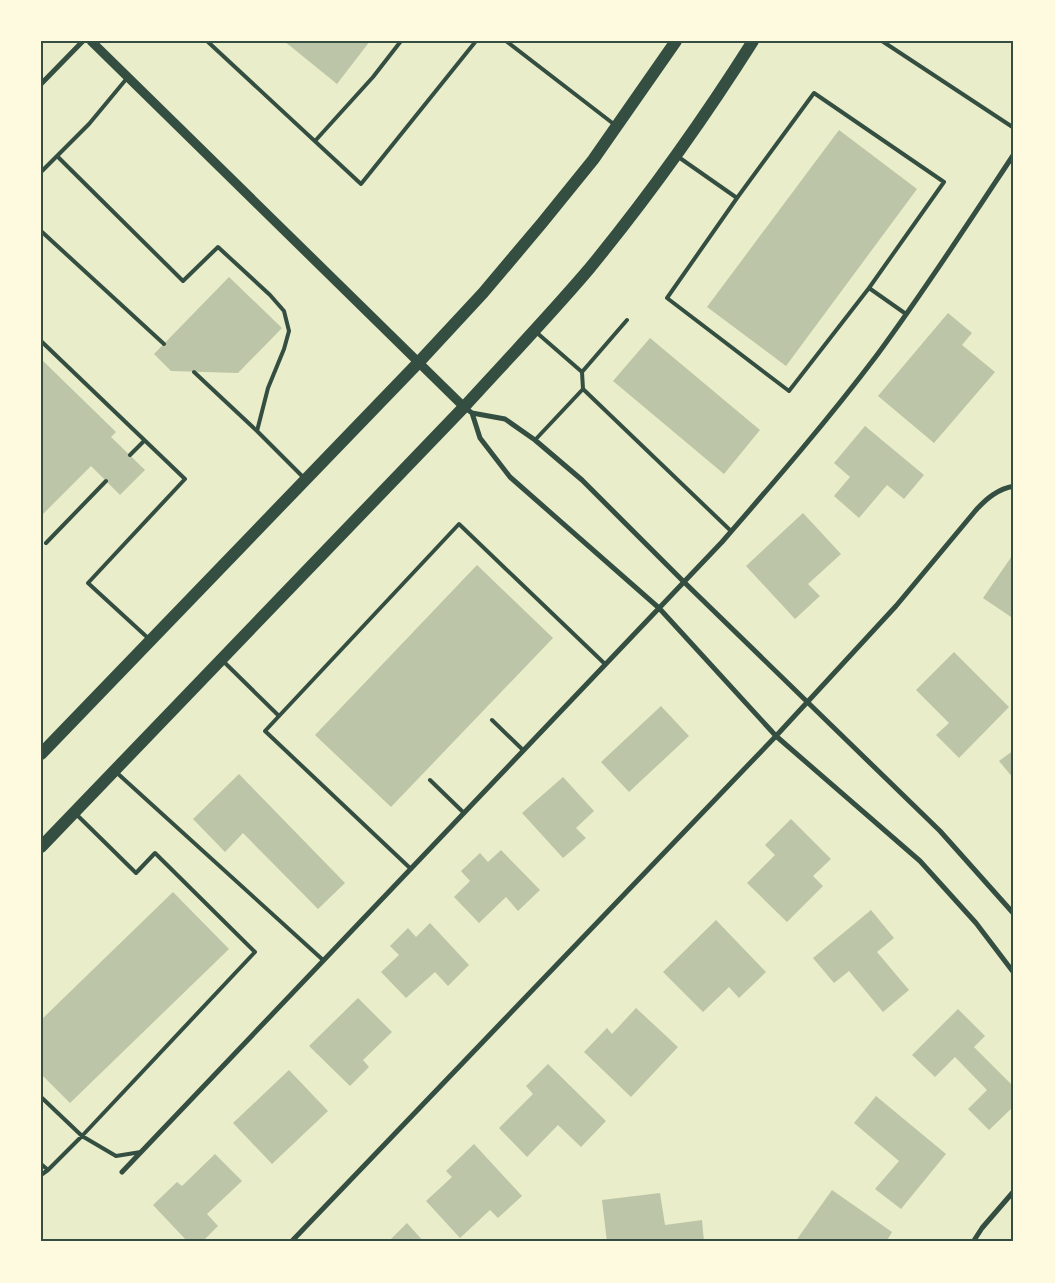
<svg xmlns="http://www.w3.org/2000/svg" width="1055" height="1283" font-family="'Golos Text',sans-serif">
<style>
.building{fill:#bcc5a7}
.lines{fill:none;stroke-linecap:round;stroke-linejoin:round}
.service{stroke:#344e41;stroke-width:4}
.minor{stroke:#344e41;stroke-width:5}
.tertiary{stroke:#344e41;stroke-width:9}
.primary{stroke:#344e41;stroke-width:12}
.neatline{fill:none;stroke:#344e41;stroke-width:2}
</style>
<rect width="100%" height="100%" fill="#e9edc9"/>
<path class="building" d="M284 41H370L337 84Z
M839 130 917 189 786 366 707 307Z
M229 277 282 328 238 373 171 371 154 354Z
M948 313 972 333 962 345 995 372 934 443 878 396Z
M650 338 760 430 724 474 613 381Z
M41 359 116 432 111 437 145 470 120 495 91 466 41 516Z
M865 426 924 475 904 499 887 485 859 518 834 496 850 477 834 463Z
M803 513 841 554 808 584 820 596 795 619 746 566Z
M1014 553V619L983 598Z
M477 565 553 638 391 807 315 735Z
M954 652 1009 707 959 758 936 735 949 723 916 690Z
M661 706 689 736 629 792 601 762Z
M1014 750V779L999 761Z
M239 774 345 883 318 909 243 833 225 852 193 819Z
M563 777 594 811 576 828 586 838 563 858 522 813Z
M791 819 831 859 813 876 823 886 787 922 747 883 775 855 765 845Z
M501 850 540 890 518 911 506 897 479 923 454 897 470 881 461 871 480 853 488 862Z
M173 892 229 949 70 1103 41 1074V1020Z
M871 910 894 938 877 952 909 990 883 1012 849 971 834 983 813 958Z
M716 920 766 972 739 998 729 987 703 1012 663 972Z
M430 923 469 965 448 986 435 972 406 998 381 972 399 955 390 946 408 928 416 937Z
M358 998 392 1032 363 1060 369 1067 350 1086 309 1046Z
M636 1008 678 1047 631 1097 584 1052 607 1028 612 1034Z
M958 1009 985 1036 974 1047 1014 1087V1106L989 1130 968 1109 987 1090 955 1057 935 1077 912 1055Z
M548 1064 606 1121 581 1147 558 1125 527 1157 499 1128 533 1094 526 1086Z
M289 1070 328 1111 272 1164 233 1123Z
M876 1096 946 1154 901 1209 875 1189 899 1161 854 1123Z
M474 1144 522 1196 498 1218 490 1210 460 1238 426 1201 452 1177 446 1171Z
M215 1154 242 1181 207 1214 218 1226 202 1242H188L153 1205 177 1182 182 1186Z
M832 1190 892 1232 886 1242H795Z
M660 1193 665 1225 702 1220 704 1242H607L602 1200Z
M407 1223 424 1242H388Z"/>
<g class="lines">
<path class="service" d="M207 41 361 184 476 41
M506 41 615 125
M882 41 1014 128
M315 141 373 77 401 41
M57 156 183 281 218 247 270 295 284 311 289 331 284 349 268 388 257 431
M677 156 737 198 667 298 789 391 869 288 906 314
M41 172 89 124 128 77
M737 198 814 93 944 182 869 288
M41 231 164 344
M536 332 582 372 627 320
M41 341 185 479 88 583 148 638
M194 372 257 431 304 478
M583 389 731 531
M535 440 583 389 582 372
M130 455 144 441
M46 543 106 481
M223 661 279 716
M492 720 523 750
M116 772 323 960
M430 780 464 813
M411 869 265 731 459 524 605 664
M41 1097 82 1136 255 952 155 853 136 873 76 814
M41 1164 48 1170
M41 1175 48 1170 82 1136 116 1156 141 1152"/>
<path class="minor" d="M41 84 83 41
M464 407 472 413 480 438 510 477 659 608 776 736 920 861 976 923 1014 973
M472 413 505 419 535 440 582 480 684 582 940 831 1014 914
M122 1172 722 542C775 481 828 420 877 355 925 290 969 222 1014 154
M291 1242 776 736 896 606 976 510C987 498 998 489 1014 486
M973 1242 982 1228 1014 1191"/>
<path class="tertiary" d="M91 41 464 407"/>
<path class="primary" d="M41 754 419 362 483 293 542 223 593 160 676 41
M41 847 464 407C506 361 549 316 589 269 648 197 703 120 753 41"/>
</g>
<rect width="1055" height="1283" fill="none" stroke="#fefae0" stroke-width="85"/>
<rect x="42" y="42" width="970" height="1198" class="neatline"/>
</svg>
